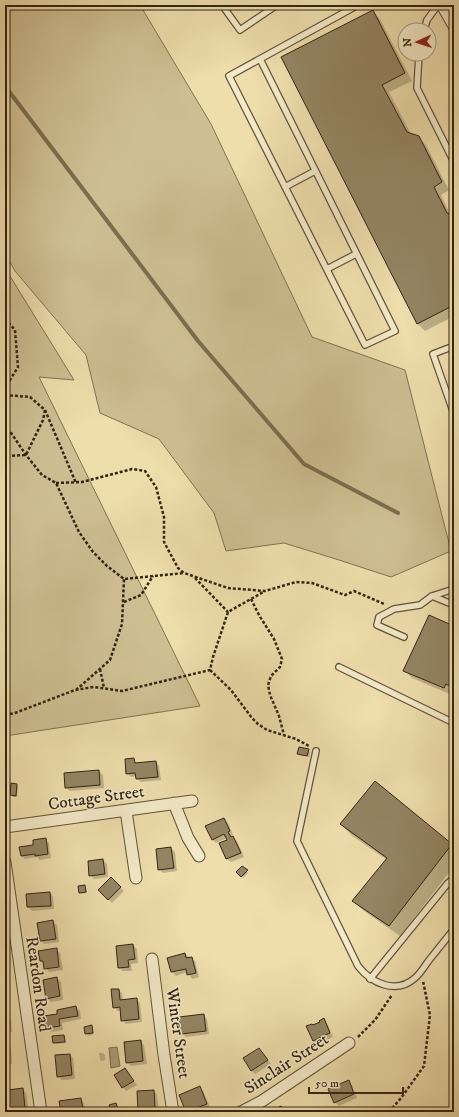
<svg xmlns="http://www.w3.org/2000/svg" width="459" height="1117" font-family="'IM FELL DW Pica',serif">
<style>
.green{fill:#cebf92;stroke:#807253}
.water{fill:#ae9f78;stroke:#7c6e50}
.shadow{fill:#0003}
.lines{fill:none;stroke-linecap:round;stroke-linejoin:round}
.stream{stroke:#7c6e50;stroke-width:4}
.building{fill:#948563;stroke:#322514}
.service-casing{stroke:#61533a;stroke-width:8}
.minor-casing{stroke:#61533a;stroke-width:13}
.path{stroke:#322514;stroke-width:2.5;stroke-dasharray:3 2;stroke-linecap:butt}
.service{stroke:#f4eac9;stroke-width:5.5}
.minor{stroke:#f4eac9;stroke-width:11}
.labels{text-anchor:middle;stroke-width:3;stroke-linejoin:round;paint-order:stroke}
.street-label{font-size:17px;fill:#322514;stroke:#f4eac9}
</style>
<rect width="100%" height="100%" fill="#eedeac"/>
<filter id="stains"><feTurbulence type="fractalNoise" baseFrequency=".005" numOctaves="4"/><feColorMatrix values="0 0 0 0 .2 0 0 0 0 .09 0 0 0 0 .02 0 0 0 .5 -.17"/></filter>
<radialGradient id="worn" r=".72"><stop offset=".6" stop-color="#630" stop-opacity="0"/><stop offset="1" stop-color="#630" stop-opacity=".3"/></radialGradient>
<path class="green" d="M5 5H140L211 124 312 337 405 370 451 551 391 577 339 560 284 543 226 551 214 513 159 439 100 413 86 355 15 271 5 253Z
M5 268 74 380 39 377 200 706 5 736Z"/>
<path class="water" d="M117 1047 120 1066 111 1068 109 1048Z"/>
<path class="shadow" d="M373 12 380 19 412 81 389 92 411 134 418 137 426 145 449 190 441 195 451 216 454 217V316L425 331 417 323 282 58Z
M454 627V692L452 695 412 678 405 670Z
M308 750 310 752 309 757 300 755 298 754Z
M133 759 137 764 155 762 159 766 161 780 141 782 137 779V776L131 777 127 773Z
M99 771 103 775 104 788 70 791 66 788Z
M375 783 454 848V866L400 936 364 911 353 901 387 860 351 835 341 824Z
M16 785 18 786 17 797H13L11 795Z
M224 819 228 823 233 835 231 836 232 838 237 841 244 857 231 862 227 859 228 841 227 838 216 843 212 839Z
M45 839 49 843 51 858 40 860 37 857 25 859 22 856Z
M171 848 175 852 177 871 163 873 159 869Z
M103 860 107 864 108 877 94 879 90 875Z
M242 867 248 873 243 878 237 872Z
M111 878 124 891 112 903 99 890Z
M84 886 86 888 87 893 81 894 80 892Z
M50 893 53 896 54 909 32 911 28 907 27 894Z
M53 922 57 925 59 942 44 944 40 940Z
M133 945 137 949 138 963 131 964 132 971H123L119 968Z
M56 949 60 953 63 970 49 972 41 961Z
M185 954 195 961 199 977 192 979 188 972 176 976 172 972Z
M57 978 61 982 63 1000 51 1002 47 998Z
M118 990 122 993 123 1000 136 999 140 1003 142 1022 126 1024 122 1020 121 1011H118L114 1007Z
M76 1007 80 1011 81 1019 62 1023 63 1030 51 1032 47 1028 45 1017 58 1015Z
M203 1015 207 1019 209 1034 186 1037 182 1033Z
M5 1016H7L11 1020 12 1032H5Z
M324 1019 327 1023 333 1037 317 1044 314 1040V1026Z
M91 1026 94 1034 88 1036 85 1027Z
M64 1036 65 1037 66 1043 56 1044 54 1043Z
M140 1041 144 1045 147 1064 131 1066 127 1062Z
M5 1045H7L11 1048 12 1064 5 1065Z
M259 1049 271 1064 255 1074 252 1071Z
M99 1053H103L105 1055V1060L101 1061 100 1059Z
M70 1055 73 1058 75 1079 62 1080 58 1076Z
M125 1069 137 1085 126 1091 123 1087Z
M348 1082 352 1085 357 1098 339 1106 335 1102Z
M199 1087 203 1091 210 1107 199 1112H188L180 1095Z
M23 1089 26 1093 29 1111 11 1112 10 1110 5 1111V1094Z
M153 1091 157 1094 159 1112H141L139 1110Z
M81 1099 84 1103 86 1112H62L61 1102Z"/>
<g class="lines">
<path class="stream" d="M5 86 198 341 304 464 398 513"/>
</g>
<path class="building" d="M373 10 405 73 382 85 407 132 419 136 442 182 434 187 447 213 454 216V305L417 324 281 57Z
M429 615 454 626V688L446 684 444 688 403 671Z
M299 747 309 749 307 756 297 754Z
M134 758 135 763 156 761 158 777 136 779 135 773 126 774 125 759Z
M99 770 100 785 65 788 64 773Z
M375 781 452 844 389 926 352 901 387 858 340 824Z
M11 783 17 784 16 796 10 795Z
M224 818 230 831 228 832 231 837 233 836 241 853 226 859 219 843 227 840 224 834 212 840 205 826Z
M46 838 48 854 35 856V854L21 856 19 847 33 845V840Z
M171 847 174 868 158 870 156 849Z
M103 859 105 874 89 876 88 861Z
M242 866 248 870 241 877 236 872Z
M111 877 121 887 108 900 98 890Z
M85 885 86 892 79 893 78 886Z
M50 892 51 906 27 907 26 894Z
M53 920 56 939 40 941 37 923Z
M133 944 135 959 128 960 129 967 118 968 116 946Z
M57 948 59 967 44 969 43 961H40L38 951Z
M185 953 186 958 192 957 196 973 187 975 186 969 171 972 167 958Z
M57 977 60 996 46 999 43 980Z
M111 989H119L120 1000 137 998 139 1019 121 1021 120 1007 113 1008Z
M76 1006 78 1016 59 1019 60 1026 46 1028 44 1016 57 1014V1010Z
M204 1014 206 1031 181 1034 179 1017Z
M324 1018 330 1033 313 1041 306 1026 312 1024 313 1025 320 1022 319 1021Z
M92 1025 93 1033 85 1034 84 1027Z
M64 1035 65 1042 53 1043 52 1036Z
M141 1040 143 1061 126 1063 124 1042Z
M5 1044H8L9 1061H5Z
M259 1048 268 1060 251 1071 243 1058Z
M70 1054 72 1075 57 1077 55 1055Z
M125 1068 134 1081 122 1088 114 1075Z
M349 1080 354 1094 334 1103 328 1089Z
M200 1086 207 1104 186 1112 179 1095Z
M23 1088 25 1108 18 1109V1112H10L9 1106 5 1107V1093H8V1090Z
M154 1090 155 1109 138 1111 137 1091Z
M81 1098 83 1110 61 1112 59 1101Z
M116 1103 119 1112H111L109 1105Z
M281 1106 285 1112H270Z"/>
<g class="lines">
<g class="service-casing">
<path id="service" d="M222 5 240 30 277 5
M424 30 427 20 438 5
M419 54 417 88 454 162
M260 59 395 331 365 345 229 76 358 5
M285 187 315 171
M327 269 356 254
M454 346 433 354 454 414
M454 589 432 596 454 605
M404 637 377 625 379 617 394 609 420 605 432 596
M339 667 454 723
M316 751 297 841 358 966C371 983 396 995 415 978 421 973 425 965 430 959 438 949 446 939 454 929
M370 979 448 883 454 878"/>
</g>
<g class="minor-casing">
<path id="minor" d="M442 5 454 26
M174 803 188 838 199 856
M126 811 136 878
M5 827 192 801
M5 862 41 1112
M152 959 164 1055 173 1112
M241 1112 262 1101 349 1043"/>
</g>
<path class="path" d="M5 319 15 330 18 367 10 380H5
M5 395 30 397 45 410 43 420 26 455 5 456
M45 410 76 483
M5 424 26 455 42 475 56 483 79 532 93 552 107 566 124 579 184 573
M56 483 82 482 132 469 145 471 156 487 164 517V542L178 568 184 573 228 588 265 591 296 582 312 583 345 595 354 591 384 604
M195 578 228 612
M251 599 259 615 274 639 282 659 280 667 271 676 268 685 270 695 279 716 284 735
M124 602 141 595 153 576
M100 669 104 688
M210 670 231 690 252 718 258 724 267 730 296 739 309 746
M76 690 110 660 122 624 124 579
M5 715 15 713 75 690 94 687 122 691 210 670 213 657 228 612 265 591
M358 1037 375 1020 392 995
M389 1112 401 1098 424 1066 430 1015 423 981"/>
<use href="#service" class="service"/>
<use href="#minor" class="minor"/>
</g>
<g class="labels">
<g class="street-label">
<text transform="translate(96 797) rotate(-8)" y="6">Cottage Street</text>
<text transform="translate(39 984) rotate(82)" y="6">Reardon Road</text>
<text transform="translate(179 1033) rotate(82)" y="6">Winter Street</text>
<text transform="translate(286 1063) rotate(-33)" y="6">Sinclair Street</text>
</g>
</g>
<rect width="459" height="1117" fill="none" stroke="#eedeac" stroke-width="20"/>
<rect x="6" y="6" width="447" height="1105" fill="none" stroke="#322514" stroke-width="2"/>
<rect x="10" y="10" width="439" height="1097" fill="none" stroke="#322514"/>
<g transform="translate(417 42) rotate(267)"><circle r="19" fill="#f4eac9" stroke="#a69b81"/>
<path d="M0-3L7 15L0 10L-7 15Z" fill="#8f2418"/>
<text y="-6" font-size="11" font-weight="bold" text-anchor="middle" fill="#322514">N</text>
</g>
<path d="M309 1087v6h94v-6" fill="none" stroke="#322514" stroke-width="2"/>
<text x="315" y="1087" font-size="12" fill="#322514" stroke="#f4eac9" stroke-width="3" paint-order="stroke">50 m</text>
<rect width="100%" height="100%" filter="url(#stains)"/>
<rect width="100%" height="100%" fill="url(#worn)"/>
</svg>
